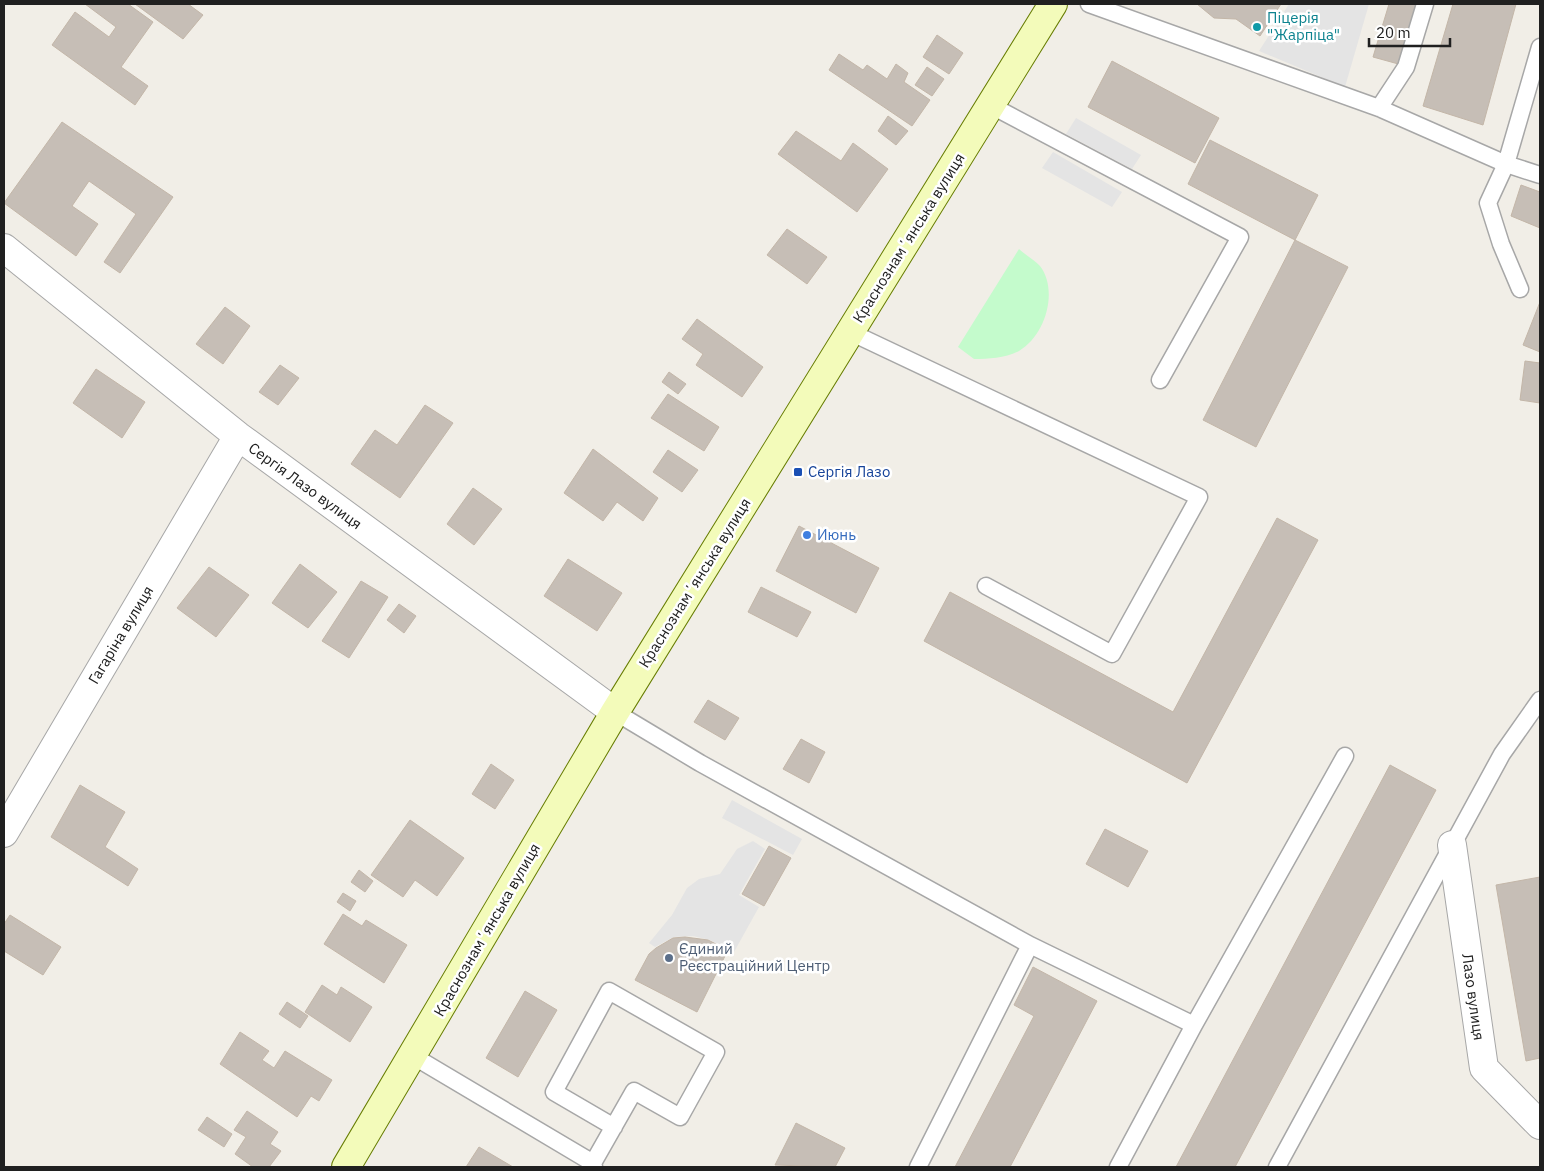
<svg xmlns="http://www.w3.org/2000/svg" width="1544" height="1171" font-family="'IBM Plex Sans',sans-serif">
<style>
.park{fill:#c4fbcc}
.parking{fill:#e4e4e4}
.building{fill:#c6beb6;stroke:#c3b6a8}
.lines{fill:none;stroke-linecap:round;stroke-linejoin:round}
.lane-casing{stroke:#a7a7a7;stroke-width:19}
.street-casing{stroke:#a7a7a7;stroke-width:30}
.secondary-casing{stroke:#677d02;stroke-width:30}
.lane{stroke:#fff;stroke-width:16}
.street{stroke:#fff;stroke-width:28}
.secondary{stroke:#f3fbba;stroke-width:28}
.culture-dot{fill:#0f9aa8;stroke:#fff;stroke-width:2}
.transit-dot{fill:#1a4fb4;stroke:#fff;stroke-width:2}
.shop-dot{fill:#3f7fe0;stroke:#fff;stroke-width:2}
.service-dot{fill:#5c6f8a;stroke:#fff;stroke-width:2}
.labels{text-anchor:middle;stroke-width:5;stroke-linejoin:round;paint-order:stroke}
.culture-label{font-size:15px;fill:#0d838f;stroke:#fff;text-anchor:start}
.street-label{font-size:15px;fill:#202020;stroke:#fff}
.transit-label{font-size:15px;fill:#164399;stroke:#fff;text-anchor:start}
.shop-label{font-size:15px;fill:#366cbe;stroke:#fff;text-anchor:start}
.service-label{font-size:15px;fill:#4e5e75;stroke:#fff;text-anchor:start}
</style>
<rect width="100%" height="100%" fill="#f1eee7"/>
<path class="park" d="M1019 249C1025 255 1035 260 1040 266 1059 291 1045 336 1019 351 1005 358 989 359 974 359L958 347Z"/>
<path class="parking" d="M1289 4H1369L1345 87 1259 51Z
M1076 118 1141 155 1132 169 1066 134Z
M1053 152 1122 192 1112 207 1042 168Z
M732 800 802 839 793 855 722 818Z
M753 841 765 849 739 895 759 907 734 952 710 940 693 936 674 937 655 947 649 943 672 915 687 888 699 879 720 874 737 849Z"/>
<path class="building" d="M85 4H128L153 22 121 67 148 86 135 105 52 45 75 12 109 37 116 27Z
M135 4H188L203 15 183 39Z
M1197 4H1281L1260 36 1236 19 1214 18Z
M1389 4H1420L1402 65 1373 57Z
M1453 4H1516L1483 125 1423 106Z
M937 35 963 53 949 74 923 57Z
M839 54 863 70 867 65 887 79 896 64 908 73 904 82 930 100 912 126 829 70Z
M1112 61 1219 118 1195 163 1088 107Z
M927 67 944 79 932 96 915 85Z
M888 116 908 131 896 145 878 131Z
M62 122 173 197 120 273 104 262 136 214 89 181 72 206 98 224 76 256 4 203Z
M796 131 841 161 853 143 888 169 857 212 778 154Z
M1210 140 1318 195 1295 240 1188 184Z
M1521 185 1540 192V228L1511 216Z
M787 229 827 257 807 284 767 255Z
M1295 240 1348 267 1256 447 1203 420Z
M1540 302V352L1523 345Z
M225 307 250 326 223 364 196 344Z
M697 319 763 367 742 397 696 365 703 354 682 339Z
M1525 361 1540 363V403L1520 400Z
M280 365 299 378 278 405 259 392Z
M96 369 145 402 122 438 73 403Z
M669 372 686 384 678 394 662 382Z
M668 394 719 427 704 451 651 418Z
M425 405 453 423 400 498 351 464 375 430 397 445Z
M593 449 658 498 643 521 617 502 603 521 564 493Z
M668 450 698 470 682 492 653 472Z
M473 488 502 509 474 545 447 524Z
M1277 518 1318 540 1187 783 924 641 950 592 1173 712Z
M799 526 879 568 856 613 776 571Z
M568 559 622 593 597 631 544 596Z
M300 564 337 592 308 628 272 603Z
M209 567 249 595 216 637 177 608Z
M361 581 388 597 349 658 322 641Z
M761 587 811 612 797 637 748 612Z
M399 604 416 616 404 633 387 620Z
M708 700 739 718 725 740 694 722Z
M801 739 825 752 809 783 783 769Z
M491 764 514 780 495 809 472 794Z
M1390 765 1436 790 1235 1167H1176Z
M80 785 125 812 105 847 138 869 128 886 51 837Z
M410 820 464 858 437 896 415 880 403 897 371 875Z
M1105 829 1148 851 1128 887 1086 864Z
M769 846 791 858 764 906 742 894Z
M359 870 373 881 365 892 351 882Z
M1540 877V1058L1526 1061 1496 885Z
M343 893 356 901 350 911 337 902Z
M343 914 362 926 366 920 407 945 384 983 324 944Z
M10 915 61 947 43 975 4 951V924Z
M685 937 708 940 728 950 697 1012 635 980 649 954 656 948 673 938Z
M1033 967 1097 1001 1010 1167H955L1034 1016 1014 1005Z
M322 985 337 995 341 987 372 1007 350 1042 305 1012Z
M525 991 557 1010 518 1077 486 1058Z
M287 1002 308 1016 300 1028 279 1014Z
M240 1032 269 1051 262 1060 274 1068 285 1051 332 1080 319 1101 311 1096 297 1117 220 1064Z
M247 1111 278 1132 270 1144 281 1151 269 1167H253L235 1154 246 1137 234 1130Z
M207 1117 232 1134 224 1147 198 1130Z
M796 1123 845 1148 835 1167 775 1165Z
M479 1147 513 1167H466Z"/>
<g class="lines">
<g class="lane-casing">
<path id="lane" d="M1089 4 1379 108 1506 164 1540 175
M992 106 1240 237 1160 380
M1379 108 1406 67 1425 4
M1520 289 1501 244 1488 203 1506 164 1540 47
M850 332 1199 497 1112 654 986 586
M615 712 700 763 1030 945 1194 1025
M413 1056 593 1163 594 1167
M593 1163 634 1091 680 1117 716 1052 609 991 554 1092 614 1127
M918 1167 1030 945
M1118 1167 1194 1025 1345 756
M1277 1167 1502 754 1540 700"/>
</g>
<g class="street-casing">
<path id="street" d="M4 248 238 436 615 712
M4 833 238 436
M1452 845 1484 1068 1540 1125"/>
</g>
<g class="secondary-casing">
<path id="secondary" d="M346 1167 615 712 1053 4"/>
</g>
<use href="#lane" class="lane"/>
<use href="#street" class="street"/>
<use href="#secondary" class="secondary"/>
</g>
<circle class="culture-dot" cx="1257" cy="27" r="5"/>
<rect class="transit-dot" x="793" y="467" width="10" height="10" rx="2.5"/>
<circle class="shop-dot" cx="807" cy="535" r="5"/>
<circle class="service-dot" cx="669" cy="958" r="5"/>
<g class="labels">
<g class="culture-label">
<text x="1267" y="23">Піцерія<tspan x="1267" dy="17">"Жарпіца"</tspan></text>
</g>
<g class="street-label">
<text transform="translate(909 238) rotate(-58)" y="5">Краснознамʼянська вулиця</text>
<text transform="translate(305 486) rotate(36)" y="5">Сергія Лазо вулиця</text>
<text transform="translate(695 583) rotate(-58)" y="5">Краснознамʼянська вулиця</text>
<text transform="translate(121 635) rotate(-59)" y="5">Гагаріна вулиця</text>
<text transform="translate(487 930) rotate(-60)" y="5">Краснознамʼянська вулиця</text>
<text transform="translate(1473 997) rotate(82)" y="5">Лазо вулиця</text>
</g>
<g class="transit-label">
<text x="808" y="477">Сергія Лазо</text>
</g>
<g class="shop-label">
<text x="817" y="540">Июнь</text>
</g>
<g class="service-label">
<text x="679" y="954">Єдиний<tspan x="679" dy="17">Реєстраційний Центр</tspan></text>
</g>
</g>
<rect width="1544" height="1171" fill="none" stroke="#202020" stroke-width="10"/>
<path d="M1369 38v8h81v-8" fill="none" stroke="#202020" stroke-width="2.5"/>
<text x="1376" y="38" font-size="15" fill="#202020" stroke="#ffffff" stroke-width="4" paint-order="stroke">20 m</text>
</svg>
